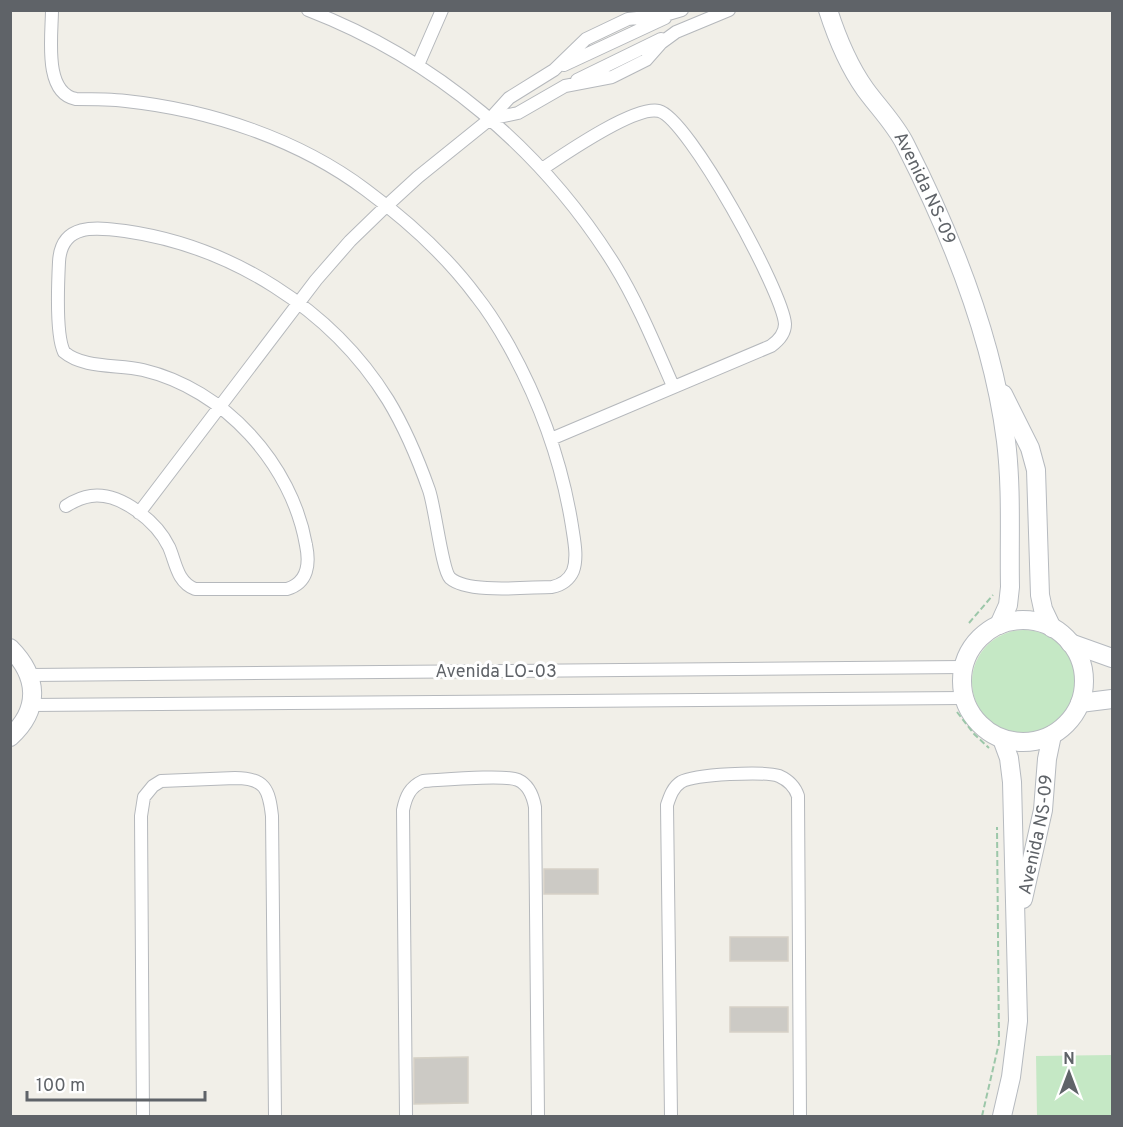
<svg xmlns="http://www.w3.org/2000/svg" width="1123" height="1127" font-family="Overpass,sans-serif">
<style>
.green{fill:#c5e8c5}
.building{fill:#cccac5;stroke:#d6d1c6;stroke-width:1.5}
.lines{fill:none;stroke-linecap:round;stroke-linejoin:round}
.street-casing{stroke:#b5b8bc;stroke-width:14}
.secondary-casing{stroke:#b6babf;stroke-width:20}
.path{stroke:#9cc7a9;stroke-width:2;stroke-dasharray:6 3;stroke-linecap:butt}
.street{stroke:#fff;stroke-width:12}
.secondary{stroke:#fff;stroke-width:18}
.labels{text-anchor:middle;stroke-width:6;stroke-linejoin:round;paint-order:stroke}
.street-label{font-size:18px;fill:#5f6368;stroke:#fff}
</style>
<rect width="100%" height="100%" fill="#f1efe8"/>
<path class="green" d="M972 682a52 52 0 1 1 104 0a52 52 0 1 1-104 0Z
M1112 1055V1116H1037L1036 1056Z"/>
<path class="building" d="M544 869H598V894H544Z
M730 937H788V961H730Z
M730 1007H788V1032H730Z
M468 1057V1103L414 1104V1058Z"/>
<g class="lines">
<g class="street-casing">
<path id="street" d="M52 10C52 35 43 93 76 99 93 99 109 99 126 101 210 110 298 139 366 190 408 221 446 255 477 297 489 312 500 330 509 346 540 402 562 463 572 526 574 540 578 557 573 571 569 580 561 585 552 587 528 587 468 594 450 578 442 570 435 507 429 490 418 459 405 428 388 400 331 308 230 246 125 231 95 227 61 223 59 262 58 282 56 336 64 352 84 369 119 364 143 370 224 389 292 464 306 545 310 564 308 583 287 589H195C177 582 176 563 169 547 157 522 121 492 91 496 82 497 74 501 66 506
M308 10C435 59 542 149 614 264 638 303 655 345 673 386
M418 65 442 10
M564 65 665 18
M577 80 661 39
M490 119 518 113 565 86 612 77 646 60 661 43 676 32 729 10
M542 169C563 155 635 105 659 111 688 118 783 292 785 324 785 334 778 341 771 346L551 439
M139 513 316 280 350 241 382 210 418 177 490 119 509 98 554 70 586 39 628 19 665 15 682 10
M30 675 963 667
M31 705 964 698
M143 1116 141 816 144 797 153 786 161 781 235 778C265 778 269 789 272 816L275 1116
M406 1116 403 810C406 796 410 787 423 781 442 780 504 774 518 780 529 785 533 796 535 807L538 1116
M671 1116 667 805C670 796 673 787 681 782 695 774 764 771 779 776 788 780 795 787 798 796L800 1116"/>
</g>
<g class="secondary-casing">
<g id="secondary">
<path id="s1" d="M828 10C837 38 848 65 865 89 878 107 895 124 905 144 952 236 993 338 1006 441 1012 489 1009 539 1010 587L1008 605 999 625"/>
<path d="M1003 394 1030 448 1036 470 1040 595 1043 609 1052 628"/>
<circle cx="1023" cy="681" r="61"/>
<path d="M1070 643 1112 658"/>
<path d="M10 648C38 676 41 709 10 737"/>
<path d="M1080 703 1112 699"/>
<path id="s2" d="M1023 899 1043 810 1047 759 1052 735"/>
<path d="M1002 1116 1011 1077 1018 1021 1012 782 1009 758 1002 739"/>
</g>
</g>
<path class="path" d="M969 623 993 595
M957 712 974 734 989 748
M982 1116 999 1043 997 827"/>
<use href="#street" class="street"/>
<use href="#secondary" class="secondary"/>
</g>
<g class="labels">
<g class="street-label">
<text dy="6" stroke="none"><textPath href="#s1" startOffset="204">Avenida NS-09</textPath></text>
<text x="496" y="677">Avenida LO-03</text>
<text dy="6" stroke="none"><textPath href="#s2" startOffset="66">Avenida NS-09</textPath></text>
</g>
</g>
<rect width="1123" height="1127" fill="none" stroke="#5f6368" stroke-width="24"/>
<g transform="translate(1069 1073)" stroke="#ffffff" stroke-width="4.5" paint-order="stroke">
<path d="M0-4.5L10 22L0 15L-10 22Z" fill="#5f6368"/>
<text y="-9" font-size="16" font-weight="bold" text-anchor="middle" fill="#5f6368">N</text>
</g>
<path d="M27 1091v9h178v-9" fill="none" stroke="#5f6368" stroke-width="3"/>
<text x="36" y="1091" font-size="18" fill="#5f6368" stroke="#ffffff" stroke-width="4.5" paint-order="stroke">100 m</text>
</svg>
